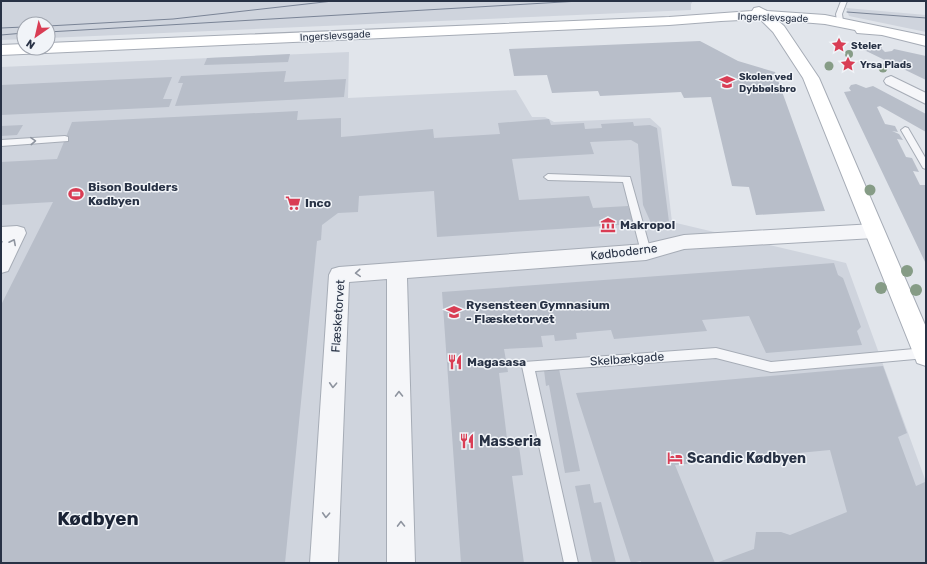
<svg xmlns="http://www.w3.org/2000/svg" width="927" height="564" font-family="Rubik,sans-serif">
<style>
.built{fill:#cfd4dd}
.building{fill:#b8bec9}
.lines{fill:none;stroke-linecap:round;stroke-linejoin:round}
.lane-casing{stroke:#a6acb6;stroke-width:2}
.street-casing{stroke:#a6acb6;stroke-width:2}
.secondary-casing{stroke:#a6acb6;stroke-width:2}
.lane{fill:#f5f6f9;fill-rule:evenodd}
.street{fill:#f5f6f9;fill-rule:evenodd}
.secondary{fill:#fff;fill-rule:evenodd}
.tram{stroke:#7a8496;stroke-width:1}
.tree{fill:#869c86}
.oneway{stroke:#8e949f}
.labels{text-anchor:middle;stroke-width:3;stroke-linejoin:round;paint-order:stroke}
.far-street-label{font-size:10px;fill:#283245;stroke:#f1f4f8}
.far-poi-label{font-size:10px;font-weight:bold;fill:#283245;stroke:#f1f4f8;text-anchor:start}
.poi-label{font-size:12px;font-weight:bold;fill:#283245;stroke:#f1f4f8;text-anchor:start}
.street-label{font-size:12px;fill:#283245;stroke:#f1f4f8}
.near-poi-label{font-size:14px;font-weight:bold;fill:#283245;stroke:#f1f4f8;text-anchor:start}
.near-district-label{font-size:19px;font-weight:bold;fill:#1a2335;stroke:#f1f4f8}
</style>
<rect width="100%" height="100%" fill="#e1e5eb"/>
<path class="built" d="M1 1H693L691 4V10L48 38V24H24V39L1 40Z
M846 8 926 15V32L849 16Z
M349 52 348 98 516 90 532 117H545L554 122 650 118 661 128 672 222 846 263 926 482V563H1V67Z"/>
<path class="building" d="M700 41 738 61 775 72 825 211 756 215 749 187 732 186 711 97 684 98 681 92 600 96 598 91 552 93 547 75 514 76 509 49Z
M869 44 882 47 881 48 885 52 892 51 894 49 926 56V80L862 49Z
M290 54 288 62 204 65 207 58Z
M286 71 284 82 346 79 344 97 175 106 183 83H178L181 76Z
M172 77 163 99H172L169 107 1 115V85Z
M856 84 866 88 873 86 926 114V132L880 106 877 107 885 124 895 126 898 132 892 131 899 134 903 140 897 139 906 157 912 158 919 172 913 171 920 185H926V264L844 92 851 91 849 88 851 85Z
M298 111 297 120 341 118V137L433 129 434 138 500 134 498 123 549 119 551 125 584 123 585 129 602 128 601 124 633 122 634 126 650 125 657 128 669 222 651 223 643 205 638 144 631 140 590 142 594 154 512 159 519 200 589 196 593 208 628 206 634 224 437 237 434 191 359 196 358 212 338 213 322 225 321 240 317 241 285 563H1V305L53 202 1 205V162L57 159 72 122Z
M23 125 17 135 1 136V126Z
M834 263 838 275 843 278 861 327 857 331 862 345 766 353 749 316 702 320 707 331 614 339 611 330 576 333 577 339 555 341 554 335 541 336 543 347 504 349 508 372 499 373 508 447 519 446 523 475 512 476 524 563H461L442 292Z
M883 366 907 433 898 437 916 486 925 482 926 485V563H716L754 549 756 532H781L790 535 847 512 830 450 675 465 715 563H641V561L631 563 576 393Z
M559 369 580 471 565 473 549 385 546 386 544 370Z
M590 484 594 503 601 502 616 563H592L575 486Z"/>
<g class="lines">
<g class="lane-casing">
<path id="lane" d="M841 1H847L842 14 843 21 840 23 837 21 836 14Z
M905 127 908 128 926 159V169L923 168 901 130Z
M65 136 68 137V141L1 146V140Z
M548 174 630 177 651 252 649 255H643L641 252 623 182 548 180 544 177Z
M716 348 771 362 925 348 926 358 771 372 716 358 535 371 578 563H564L522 366 524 362Z"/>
</g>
<g class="street-casing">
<path id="street" d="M891 76 926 93V104L886 84 884 81 886 78Z
M874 224 881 226 883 231 881 236 874 238 684 249 646 260 407 278 415 563H387V279L349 282 338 563H310L329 275 332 269 339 267 646 244 684 235Z
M17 226 24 228 26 233 8 271 1 273V246L3 241H1V227Z"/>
</g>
<g class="secondary-casing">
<path id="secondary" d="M759 7 767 11 825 15 926 36V46L882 35 857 33 855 30 825 24 777 20 784 26 819 78 926 327V366L917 363 914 355 803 78 773 32 760 19 721 21 669 25 1 55V45L24 44V48H48V43L669 17 752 11 754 8Z"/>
</g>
<use href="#lane" class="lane"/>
<use href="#street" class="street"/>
<use href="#secondary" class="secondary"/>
<path class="tram" d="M847 12 926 18
M48 26 173 19 333 1
M1 28 24 27
M48 32 580 1
M1 35 24 33"/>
</g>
<g class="tree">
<circle cx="849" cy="54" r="4"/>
<circle cx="829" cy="66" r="4.5"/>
<circle cx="883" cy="68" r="4.5"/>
<circle cx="870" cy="190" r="5.5"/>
<circle cx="907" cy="271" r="6"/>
<circle cx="881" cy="288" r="6"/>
<circle cx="916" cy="290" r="6"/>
</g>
<defs><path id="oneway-chevron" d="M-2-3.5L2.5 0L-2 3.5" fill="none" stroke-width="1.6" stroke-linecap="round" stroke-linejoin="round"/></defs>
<g class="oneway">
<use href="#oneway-chevron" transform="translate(33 141) rotate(-3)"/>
<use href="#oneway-chevron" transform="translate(13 242) rotate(-63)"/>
<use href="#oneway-chevron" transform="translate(358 273) rotate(176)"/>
<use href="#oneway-chevron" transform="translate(333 385) rotate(93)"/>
<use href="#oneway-chevron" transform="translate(399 394) rotate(-91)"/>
<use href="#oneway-chevron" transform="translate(326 515) rotate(93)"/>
<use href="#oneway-chevron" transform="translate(401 524) rotate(-91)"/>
</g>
<defs>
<g id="sight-bare" transform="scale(1.2)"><path d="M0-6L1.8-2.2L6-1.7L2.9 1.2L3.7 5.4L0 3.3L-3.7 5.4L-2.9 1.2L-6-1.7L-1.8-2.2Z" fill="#d93d54" stroke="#f1f4f8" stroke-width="2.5" paint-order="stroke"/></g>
<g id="school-bare" transform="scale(1.2)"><path d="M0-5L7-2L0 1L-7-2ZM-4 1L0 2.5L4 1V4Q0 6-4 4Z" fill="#d93d54" stroke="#f1f4f8" stroke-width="2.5" paint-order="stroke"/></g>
<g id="stadium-bare" transform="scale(1.2)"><path d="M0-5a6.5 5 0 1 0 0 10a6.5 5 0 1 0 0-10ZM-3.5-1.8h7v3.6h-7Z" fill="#d93d54" stroke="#f1f4f8" stroke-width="2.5" paint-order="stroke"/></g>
<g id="supermarket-bare" transform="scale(1.2)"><path d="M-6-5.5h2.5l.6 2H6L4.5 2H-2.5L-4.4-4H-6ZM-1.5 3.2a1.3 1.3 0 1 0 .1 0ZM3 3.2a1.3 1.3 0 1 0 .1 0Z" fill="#d93d54" stroke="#f1f4f8" stroke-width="2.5" paint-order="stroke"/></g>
<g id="museum-bare" transform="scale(1.2)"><path d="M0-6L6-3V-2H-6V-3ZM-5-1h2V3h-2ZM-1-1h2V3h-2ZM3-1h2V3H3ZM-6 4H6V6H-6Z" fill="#d93d54" stroke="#f1f4f8" stroke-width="2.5" paint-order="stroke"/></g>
<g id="university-bare" transform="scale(1.2)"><path d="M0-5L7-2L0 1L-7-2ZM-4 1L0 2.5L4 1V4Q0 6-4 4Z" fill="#d93d54" stroke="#f1f4f8" stroke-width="2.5" paint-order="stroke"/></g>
<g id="restaurant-bare" transform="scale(1.2)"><path d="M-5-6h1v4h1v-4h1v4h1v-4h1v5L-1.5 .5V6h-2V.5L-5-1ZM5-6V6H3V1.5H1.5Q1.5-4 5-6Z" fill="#d93d54" stroke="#f1f4f8" stroke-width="2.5" paint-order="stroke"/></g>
<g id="hotel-bare" transform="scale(1.2)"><path d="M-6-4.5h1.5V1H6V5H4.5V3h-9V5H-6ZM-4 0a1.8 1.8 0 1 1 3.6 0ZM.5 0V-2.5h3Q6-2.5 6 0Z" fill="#d93d54" stroke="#f1f4f8" stroke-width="2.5" paint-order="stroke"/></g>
</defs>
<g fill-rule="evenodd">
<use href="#sight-bare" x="839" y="45"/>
<use href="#sight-bare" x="848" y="64"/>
<use href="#school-bare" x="727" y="82"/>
<use href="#stadium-bare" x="76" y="194"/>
<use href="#supermarket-bare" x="293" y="203"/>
<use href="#museum-bare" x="608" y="225"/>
<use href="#university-bare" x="454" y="312"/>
<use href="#restaurant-bare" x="455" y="362"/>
<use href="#restaurant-bare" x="467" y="441"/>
<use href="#hotel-bare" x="675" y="458"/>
</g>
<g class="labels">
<g class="far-street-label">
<text transform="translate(773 17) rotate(2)" y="4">Ingerslevsgade</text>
<text transform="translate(335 35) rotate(-3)" y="4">Ingerslevsgade</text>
</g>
<g class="far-poi-label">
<text x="851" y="49">Steler</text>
<text x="860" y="68">Yrsa Plads</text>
<text x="739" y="80">Skolen ved<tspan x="739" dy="12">Dybbølsbro</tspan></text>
</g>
<g class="poi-label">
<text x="88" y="191">Bison Boulders<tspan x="88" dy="14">Kødbyen</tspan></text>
<text x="305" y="207">Inco</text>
<text x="620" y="229">Makropol</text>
<text x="466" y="309">Rysensteen Gymnasium<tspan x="466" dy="14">- Flæsketorvet</tspan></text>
<text x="467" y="366">Magasasa</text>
</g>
<g class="street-label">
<text transform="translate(624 252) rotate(-7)" y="4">Kødboderne</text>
<text transform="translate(338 316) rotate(-86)" y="4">Flæsketorvet</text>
<text transform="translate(627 359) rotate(-4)" y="4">Skelbækgade</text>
</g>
<g class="near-poi-label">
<text x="479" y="446">Masseria</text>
<text x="687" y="463">Scandic Kødbyen</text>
</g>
<g class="near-district-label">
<text x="98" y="525">Kødbyen</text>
</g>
</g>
<rect width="927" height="564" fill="none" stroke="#283245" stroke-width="4"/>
<g transform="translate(36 36) rotate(214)"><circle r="19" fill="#f1f4f8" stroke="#a1a6b0"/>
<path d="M0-3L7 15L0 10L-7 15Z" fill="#d93d54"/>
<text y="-6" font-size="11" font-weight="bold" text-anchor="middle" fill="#283245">N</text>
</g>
</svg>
